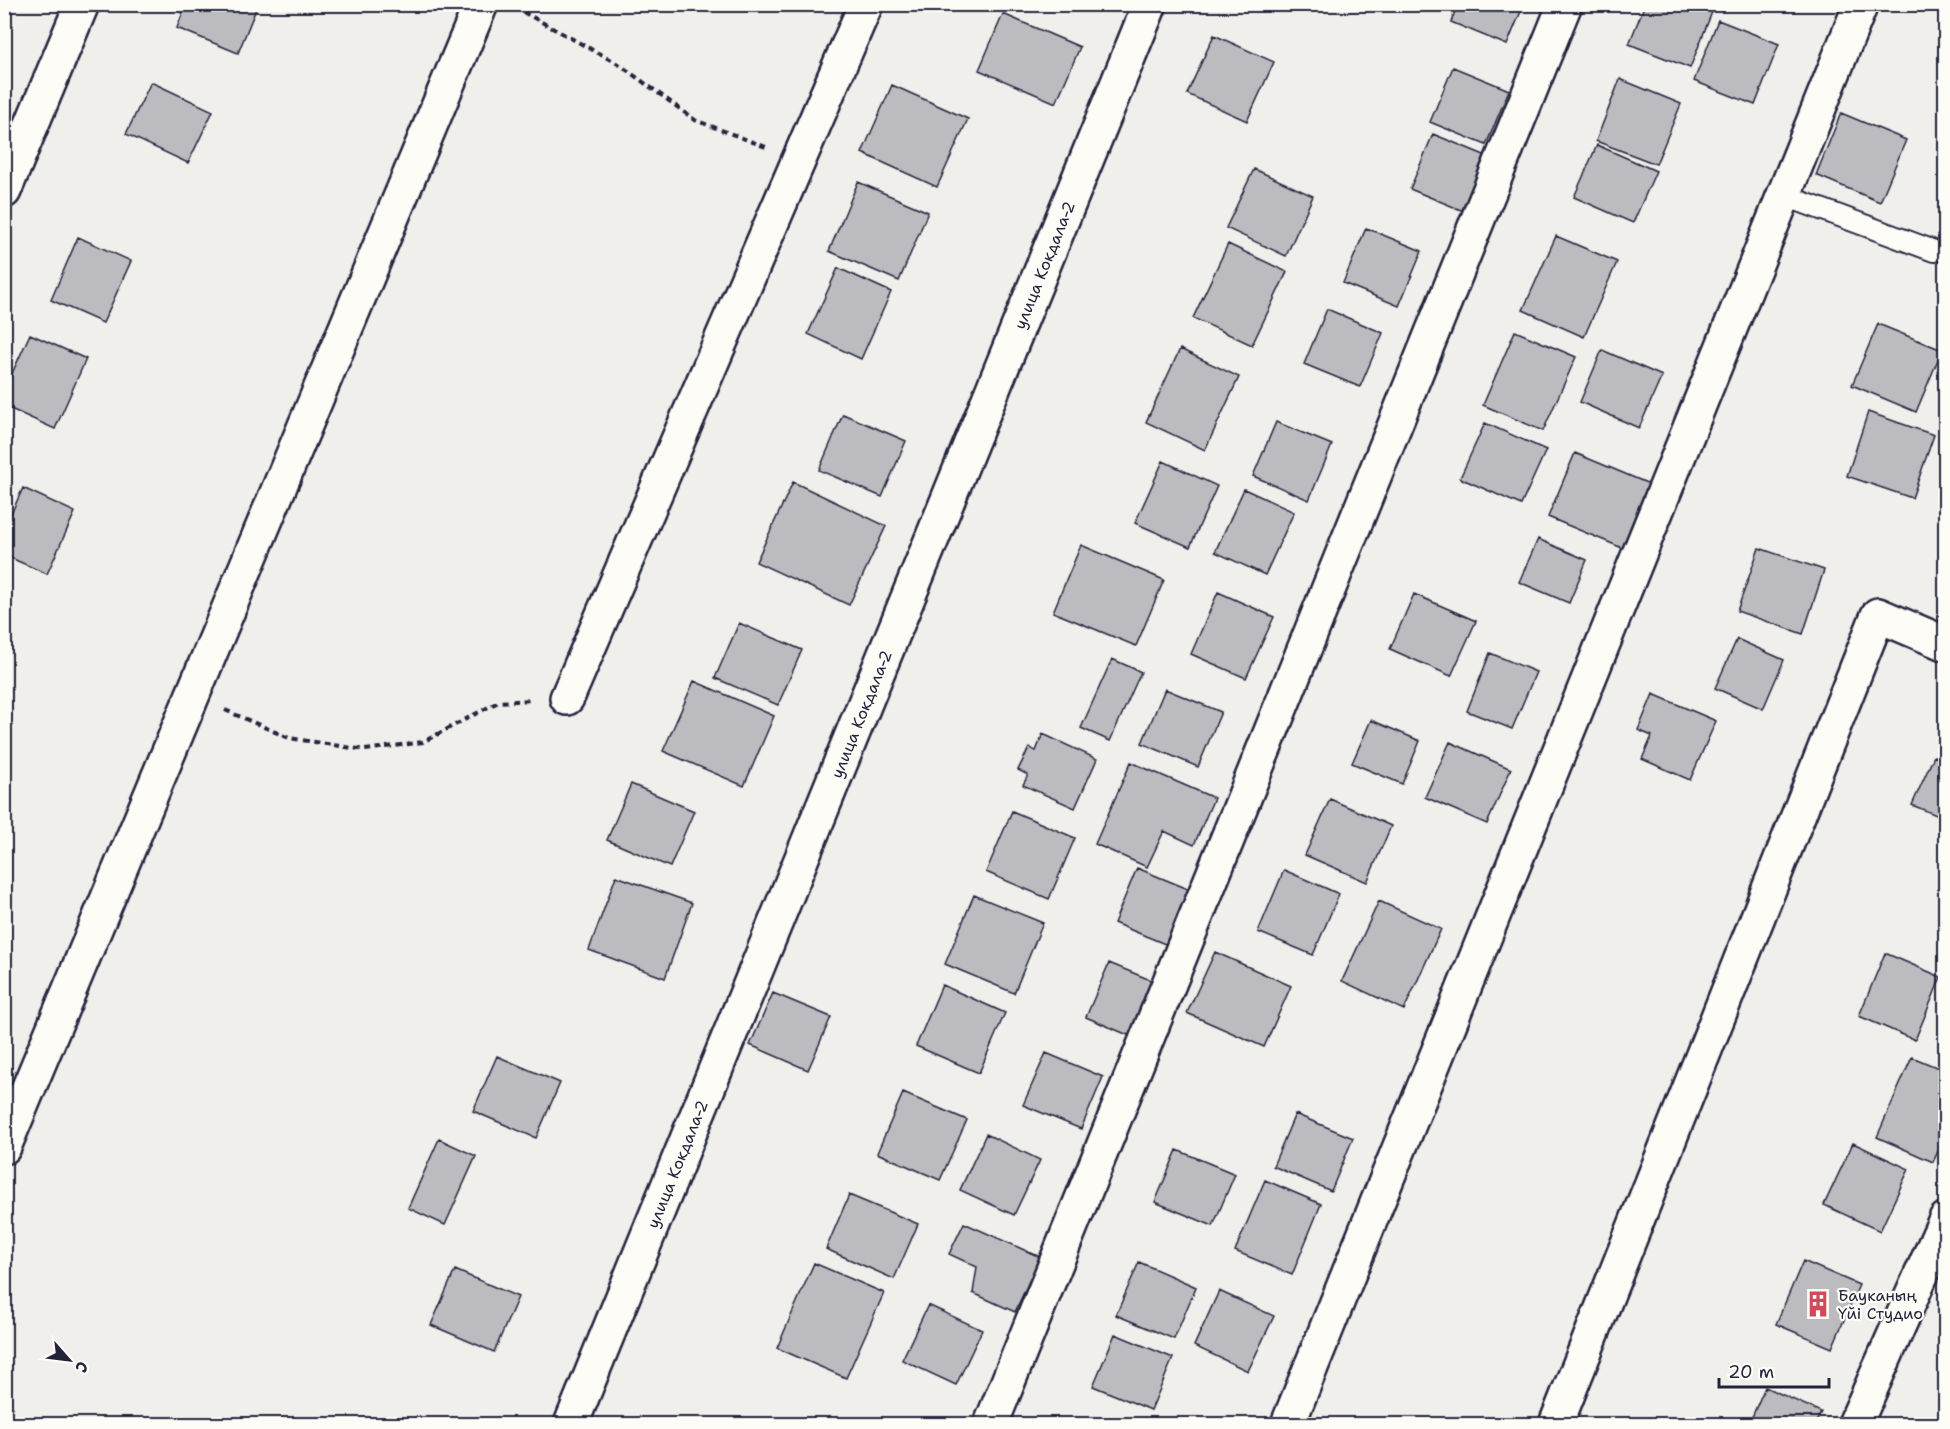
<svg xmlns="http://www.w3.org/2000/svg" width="1950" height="1429" viewBox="0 0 1950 1429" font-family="'Shantell Sans',sans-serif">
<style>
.building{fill:#bcbcc0;stroke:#22223b;stroke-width:1.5}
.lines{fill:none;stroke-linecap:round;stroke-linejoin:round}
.service-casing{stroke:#22223b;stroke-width:24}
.minor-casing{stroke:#22223b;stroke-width:38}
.path{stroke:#22223b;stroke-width:4;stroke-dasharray:6 4.5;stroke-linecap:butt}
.service{stroke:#fdfcf7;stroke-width:20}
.minor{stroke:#fdfcf7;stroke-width:33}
.labels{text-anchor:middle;stroke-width:4.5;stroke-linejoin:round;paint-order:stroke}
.street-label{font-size:16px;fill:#22223b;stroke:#fdfcf7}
.poi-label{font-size:16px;fill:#22223b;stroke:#fdfcf7;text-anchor:start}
</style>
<rect width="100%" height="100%" fill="#f0efec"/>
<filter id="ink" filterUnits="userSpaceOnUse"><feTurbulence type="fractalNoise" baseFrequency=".0167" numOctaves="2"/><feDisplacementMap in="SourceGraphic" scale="12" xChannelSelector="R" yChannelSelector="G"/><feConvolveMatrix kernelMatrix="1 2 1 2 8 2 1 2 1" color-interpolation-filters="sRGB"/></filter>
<g filter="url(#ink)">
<!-- building -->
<path class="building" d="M186 4H258L238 53 177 28Z
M1458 4H1524L1507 45 1451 22Z
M1645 4H1707L1714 7 1690 68 1629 44Z
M1003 14 1080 47 1056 103 979 70Z
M1718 20 1779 44 1755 105 1694 81Z
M1214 35 1274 62 1247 121 1187 94Z
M1453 67 1509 90 1486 145 1430 122Z
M1620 79 1681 104 1656 164 1596 141Z
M151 82 213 111 188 163 126 134Z
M892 85 968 119 937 187 862 153Z
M1841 113 1906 140 1880 202 1816 175Z
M1433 134 1489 157 1466 212 1410 189Z
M1597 145 1656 171 1633 223 1574 197Z
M1254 169 1313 196 1286 256 1226 228Z
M858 182 928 212 899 281 829 251Z
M1366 228 1422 251 1399 306 1343 283Z
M1556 236 1617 262 1584 337 1523 310Z
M78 237 131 261 103 323 51 300Z
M1228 244 1287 272 1252 345 1193 318Z
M838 268 891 292 861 359 808 334Z
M1327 309 1383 333 1360 387 1304 364Z
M1878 324 1942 350 1916 412 1852 385Z
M1515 331 1576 357 1543 431 1483 405Z
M30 334 86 359 55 429 4 406V391Z
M1180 349 1239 377 1205 450 1146 422Z
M1602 350 1662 376 1639 428 1580 402Z
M1868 412 1934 435 1912 498 1847 476Z
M843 414 906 441 882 497 819 470Z
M1276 422 1332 445 1309 500 1253 476Z
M1485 423 1546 450 1521 505 1460 478Z
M1575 453 1654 486 1627 550 1548 517Z
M1163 461 1217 486 1190 547 1135 523Z
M793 482 886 526 849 605 756 562Z
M23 488 75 512 47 574 4 555V529Z
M1244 489 1294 512 1265 575 1215 552Z
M1538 539 1587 560 1569 603 1519 582Z
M1081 545 1164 580 1136 646 1053 612Z
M1759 548 1824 570 1803 634 1737 611Z
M1218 592 1274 617 1246 678 1191 654Z
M1414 594 1476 621 1451 676 1390 649Z
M739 623 802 650 778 705 715 678Z
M1737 639 1784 660 1763 709 1715 688Z
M1490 653 1536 672 1512 729 1467 711Z
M1112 659 1141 672 1110 741 1081 728Z
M694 681 774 716 744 786 663 751Z
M1165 689 1221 712 1198 767 1142 743Z
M1653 694 1716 721 1690 780 1642 759 1652 736 1638 730Z
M1371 720 1420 741 1402 784 1352 763Z
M1043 734 1097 759 1075 808 1023 785 1028 775 1018 770 1029 748 1036 751Z
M1450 742 1511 769 1487 824 1425 797Z
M1934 756 1946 761V819L1912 805Z
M1131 762 1214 798 1194 845 1164 831 1147 867 1095 844Z
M631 784 694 811 670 867 607 840Z
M1330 799 1391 826 1367 882 1305 855Z
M1012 811 1075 838 1049 899 986 872Z
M1137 868 1193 891 1170 946 1114 923Z
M1284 870 1339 894 1313 955 1258 932Z
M616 876 692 903 665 978 589 950Z
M974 895 1043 923 1014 993 945 964Z
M1379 901 1441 929 1404 1010 1342 981Z
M1215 952 1291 986 1264 1047 1187 1013Z
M1885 953 1941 977 1915 1040 1859 1016Z
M1109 963 1165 986 1142 1041 1086 1017Z
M942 985 1005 1013 979 1073 916 1046Z
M773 993 831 1017 808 1070 750 1045Z
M1046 1053 1103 1077 1081 1129 1023 1105Z
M497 1056 560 1083 536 1138 473 1111Z
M1912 1057 1946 1071V1134L1933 1162 1877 1137Z
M903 1093 967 1120 940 1180 877 1153Z
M1295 1114 1353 1138 1331 1191 1273 1166Z
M986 1134 1040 1160 1014 1215 960 1190Z
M439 1139 476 1156 445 1225 408 1208Z
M1853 1143 1909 1169 1880 1231 1824 1205Z
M1177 1150 1235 1174 1213 1226 1155 1202Z
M1265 1180 1321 1204 1292 1275 1235 1251Z
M849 1195 918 1224 894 1279 826 1249Z
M964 1223 1040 1257 1015 1312 973 1293 977 1267 949 1254Z
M1803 1261 1859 1285 1832 1348 1776 1324Z
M1139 1262 1196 1287 1174 1339 1116 1315Z
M814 1263 884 1293 846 1378 777 1348Z
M455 1270 518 1297 494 1352 431 1325Z
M1219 1291 1274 1316 1248 1371 1194 1346Z
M928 1305 982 1330 956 1385 902 1360Z
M1115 1334 1173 1358 1151 1410 1093 1386Z
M1765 1387 1821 1412 1815 1424H1749Z"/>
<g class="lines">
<!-- service casing -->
<g class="service-casing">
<path id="service" d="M1783 195 1934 251"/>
</g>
<!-- minor casing -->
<g class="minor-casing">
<path id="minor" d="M4 191 82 4
M567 698 866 4
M4 1147 481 4
M571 1424 1150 4
M991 1424 1565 4
M1288 1424 1861 4
M1556 1424 1878 615 1946 644
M1855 1424 1946 1219"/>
</g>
<!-- path -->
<path class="path" d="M514 7 620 65 695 120 766 147
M225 710 289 738 365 750 423 742 498 702 533 700"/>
<!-- service -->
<use href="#service" class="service"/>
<!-- minor -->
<use href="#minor" class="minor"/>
</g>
</g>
<!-- icons -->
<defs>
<g id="building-bare" transform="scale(2.07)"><path d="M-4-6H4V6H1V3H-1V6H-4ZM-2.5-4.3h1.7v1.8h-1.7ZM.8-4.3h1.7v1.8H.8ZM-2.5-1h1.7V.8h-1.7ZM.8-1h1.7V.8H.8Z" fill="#d1495b" stroke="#fdfcf7" stroke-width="2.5" paint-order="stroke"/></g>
</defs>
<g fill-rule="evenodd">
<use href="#building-bare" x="1818" y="1304"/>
</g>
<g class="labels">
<!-- street labels -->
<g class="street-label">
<text transform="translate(1044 265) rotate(-68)" y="6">улица Кокдала-2</text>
<text transform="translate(861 714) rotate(-68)" y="6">улица Кокдала-2</text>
<text transform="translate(677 1164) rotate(-68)" y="6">улица Кокдала-2</text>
</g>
<!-- poi labels -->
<g class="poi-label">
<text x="1838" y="1301">Бауканың<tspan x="1838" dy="18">Үйі Студио</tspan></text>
</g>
</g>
<!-- margin -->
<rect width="1950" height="1429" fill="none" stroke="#fdfcf7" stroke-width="24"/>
<rect x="12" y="12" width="1926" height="1405" fill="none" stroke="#22223b" stroke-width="2" filter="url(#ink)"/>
<!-- north arrow -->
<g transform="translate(69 1360) rotate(118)" stroke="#fdfcf7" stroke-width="4.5" paint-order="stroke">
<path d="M0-4.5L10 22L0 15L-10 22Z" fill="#22223b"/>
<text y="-9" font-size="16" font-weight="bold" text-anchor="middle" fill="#22223b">С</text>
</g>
<!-- scale -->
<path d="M1719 1378v9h110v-9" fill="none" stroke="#22223b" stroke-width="3"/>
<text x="1728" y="1378" font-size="18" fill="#22223b" stroke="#fdfcf7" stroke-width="4.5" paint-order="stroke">20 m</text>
</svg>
